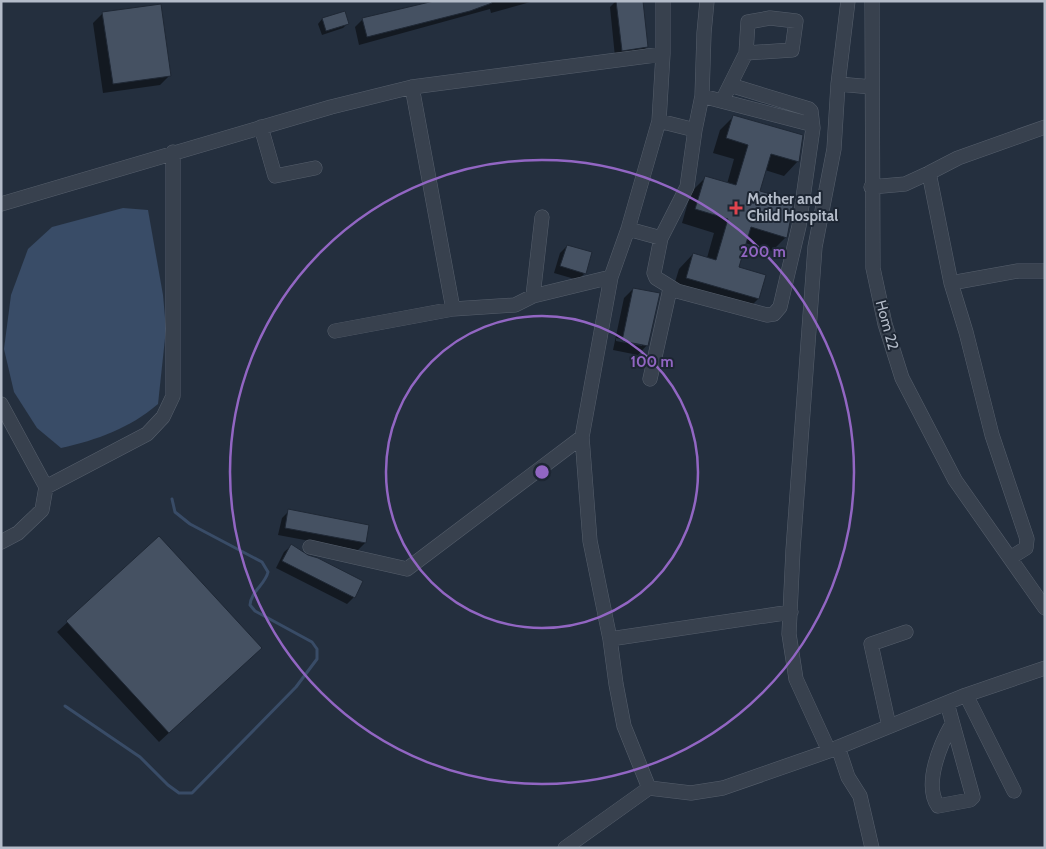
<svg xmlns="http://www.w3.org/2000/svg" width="1046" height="849" viewBox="0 0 1046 849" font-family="Cabin,sans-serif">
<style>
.water{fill:#394c67}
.shadow{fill:#0007;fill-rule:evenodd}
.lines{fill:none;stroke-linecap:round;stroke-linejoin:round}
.stream{stroke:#394c67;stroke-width:3}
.building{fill:#455162;stroke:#1f2835}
.minor-casing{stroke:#565f6c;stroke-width:15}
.minor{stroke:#38414e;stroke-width:14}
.ring{fill:none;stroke:#9266c3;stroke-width:2.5}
.health-dot{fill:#e0444e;stroke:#1d2633;stroke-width:2}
.labels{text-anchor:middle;stroke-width:4;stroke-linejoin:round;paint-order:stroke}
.poi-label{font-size:15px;font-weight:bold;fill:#b4bcc9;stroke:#1d2633;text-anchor:start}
.street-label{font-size:15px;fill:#b4bcc9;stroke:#1d2633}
.centre{fill:#9266c3;stroke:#1d2633;stroke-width:2.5}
.ring-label{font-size:15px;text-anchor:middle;font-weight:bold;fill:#9266c3;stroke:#1d2633;stroke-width:4;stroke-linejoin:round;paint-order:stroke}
</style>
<rect width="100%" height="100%" fill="#242f3e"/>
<!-- water -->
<path class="water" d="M123 208 148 210 163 295 166 329 158 404C130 428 97 440 61 448L37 428 14 392 4 349 11 295 28 249 52 227Z"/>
<!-- shadow -->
<path class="shadow" d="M442 1H534L491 13 490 9 359 45 355 27 363 19Z
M616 1 647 47 640 54 615 57 610 7Z
M344 12 348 23 343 28 322 35 318 24 322 19Z
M103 13 170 75 160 85 103 93 93 23Z
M734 116 798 161 784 176 765 170 759 192 786 237 772 251 745 243 738 268 758 299 744 313 672 292 679 269 693 254 707 258 714 233 682 223 691 192 706 177 727 184 734 159 713 153 720 130Z
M567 246 585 273 578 280 554 273 560 253Z
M633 289 647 345 638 355 613 350 624 298ZM616 338 642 343V346L616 341Z
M289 511 368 526 365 543 358 550 278 535 282 518Z
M159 538 251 657 159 742 57 632Z
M291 546 354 597 347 604 276 568 284 552Z"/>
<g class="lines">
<!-- stream -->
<path class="stream" d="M65 706 140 757 168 785 179 793H192L296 687 317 659V649L312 642 255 611 250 605C251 591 265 585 268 572L262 562 190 524 175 512 172 499"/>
</g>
<!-- building -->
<path class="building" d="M434 1H491L492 3 470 11 367 37 362 18Z
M616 1H643L648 47 622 51Z
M161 4 171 76 113 84 102 12Z
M345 11 349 24 326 31 322 18Z
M733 115 803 135 799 162 771 154 760 191 794 201 787 238 751 227 739 267 766 275 759 299 686 278 693 253 716 260 728 219 695 209 705 176 736 185 748 145 726 138Z
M567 245 592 252 586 274 560 266Z
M633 288 660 293 648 346 622 341Z
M288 509 369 525 366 543 285 528Z
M159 536 262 648 169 733 66 621Z
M291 544 308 555 318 558 363 581 355 598 282 561Z"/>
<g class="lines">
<!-- minor casing -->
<g class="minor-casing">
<path id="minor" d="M872 1 873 268 885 324 902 378 955 480 1045 608
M838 84 872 87
M730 85 809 109 811 111 813 128
M412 87 453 309
M702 96 704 33 707 1
M722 101 746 53 792 50 796 21 770 18 748 22 746 53
M261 127 275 176 315 168
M929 173 958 158 1045 127
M871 187 905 184 929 173 951 283 966 332 992 435 1027 539 1026 548 1010 558
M1 204 331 107 412 87 663 54
M628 229 661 238 687 187 695 130 659 121
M661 238 654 273 656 278 677 291 767 315 774 314 780 307 799 226 813 128 810 124 702 96 695 130
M951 283 1018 271H1045
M533 296 542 217
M335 331 453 309 515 305 533 296 611 277
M650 379 670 289
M1 404 46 487 42 510 18 533 1 542
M46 487 147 434 163 417 173 396V152
M310 547 407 569 582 437
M610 639 791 612
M966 695 1014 791
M947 703 973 797 970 800 938 806C923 784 941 743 952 724
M889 726 871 644 906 632
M838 747 848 777 860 796 872 848
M829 751 796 679 789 634 793 550 815 247 834 149 838 84 848 1
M649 788 624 726 616 684 610 639 590 541 582 437 611 277 628 229 659 121 663 54V1
M565 848 649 788 691 793 723 788 829 751 966 695 1045 668"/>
</g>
<!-- minor -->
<use href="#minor" class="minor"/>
</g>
<!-- distance rings -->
<g class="ring">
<circle cx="542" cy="472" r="156"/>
<circle cx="542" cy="472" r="312"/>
</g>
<!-- markers -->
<path class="health-dot" d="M733.5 200.5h5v5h5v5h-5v5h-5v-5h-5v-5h5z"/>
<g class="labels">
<!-- poi labels -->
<g class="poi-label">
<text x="747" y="204">Mother and<tspan x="747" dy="17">Child Hospital</tspan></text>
</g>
<!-- street labels -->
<g class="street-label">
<text transform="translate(887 325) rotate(75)" y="5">Hom 22</text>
</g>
</g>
<circle cx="542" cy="472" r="8" class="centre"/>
<g class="ring-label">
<text x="763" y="257">200 m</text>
<text x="652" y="367">100 m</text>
</g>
<!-- border -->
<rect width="1046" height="849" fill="none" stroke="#b4bcc9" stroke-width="5"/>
</svg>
